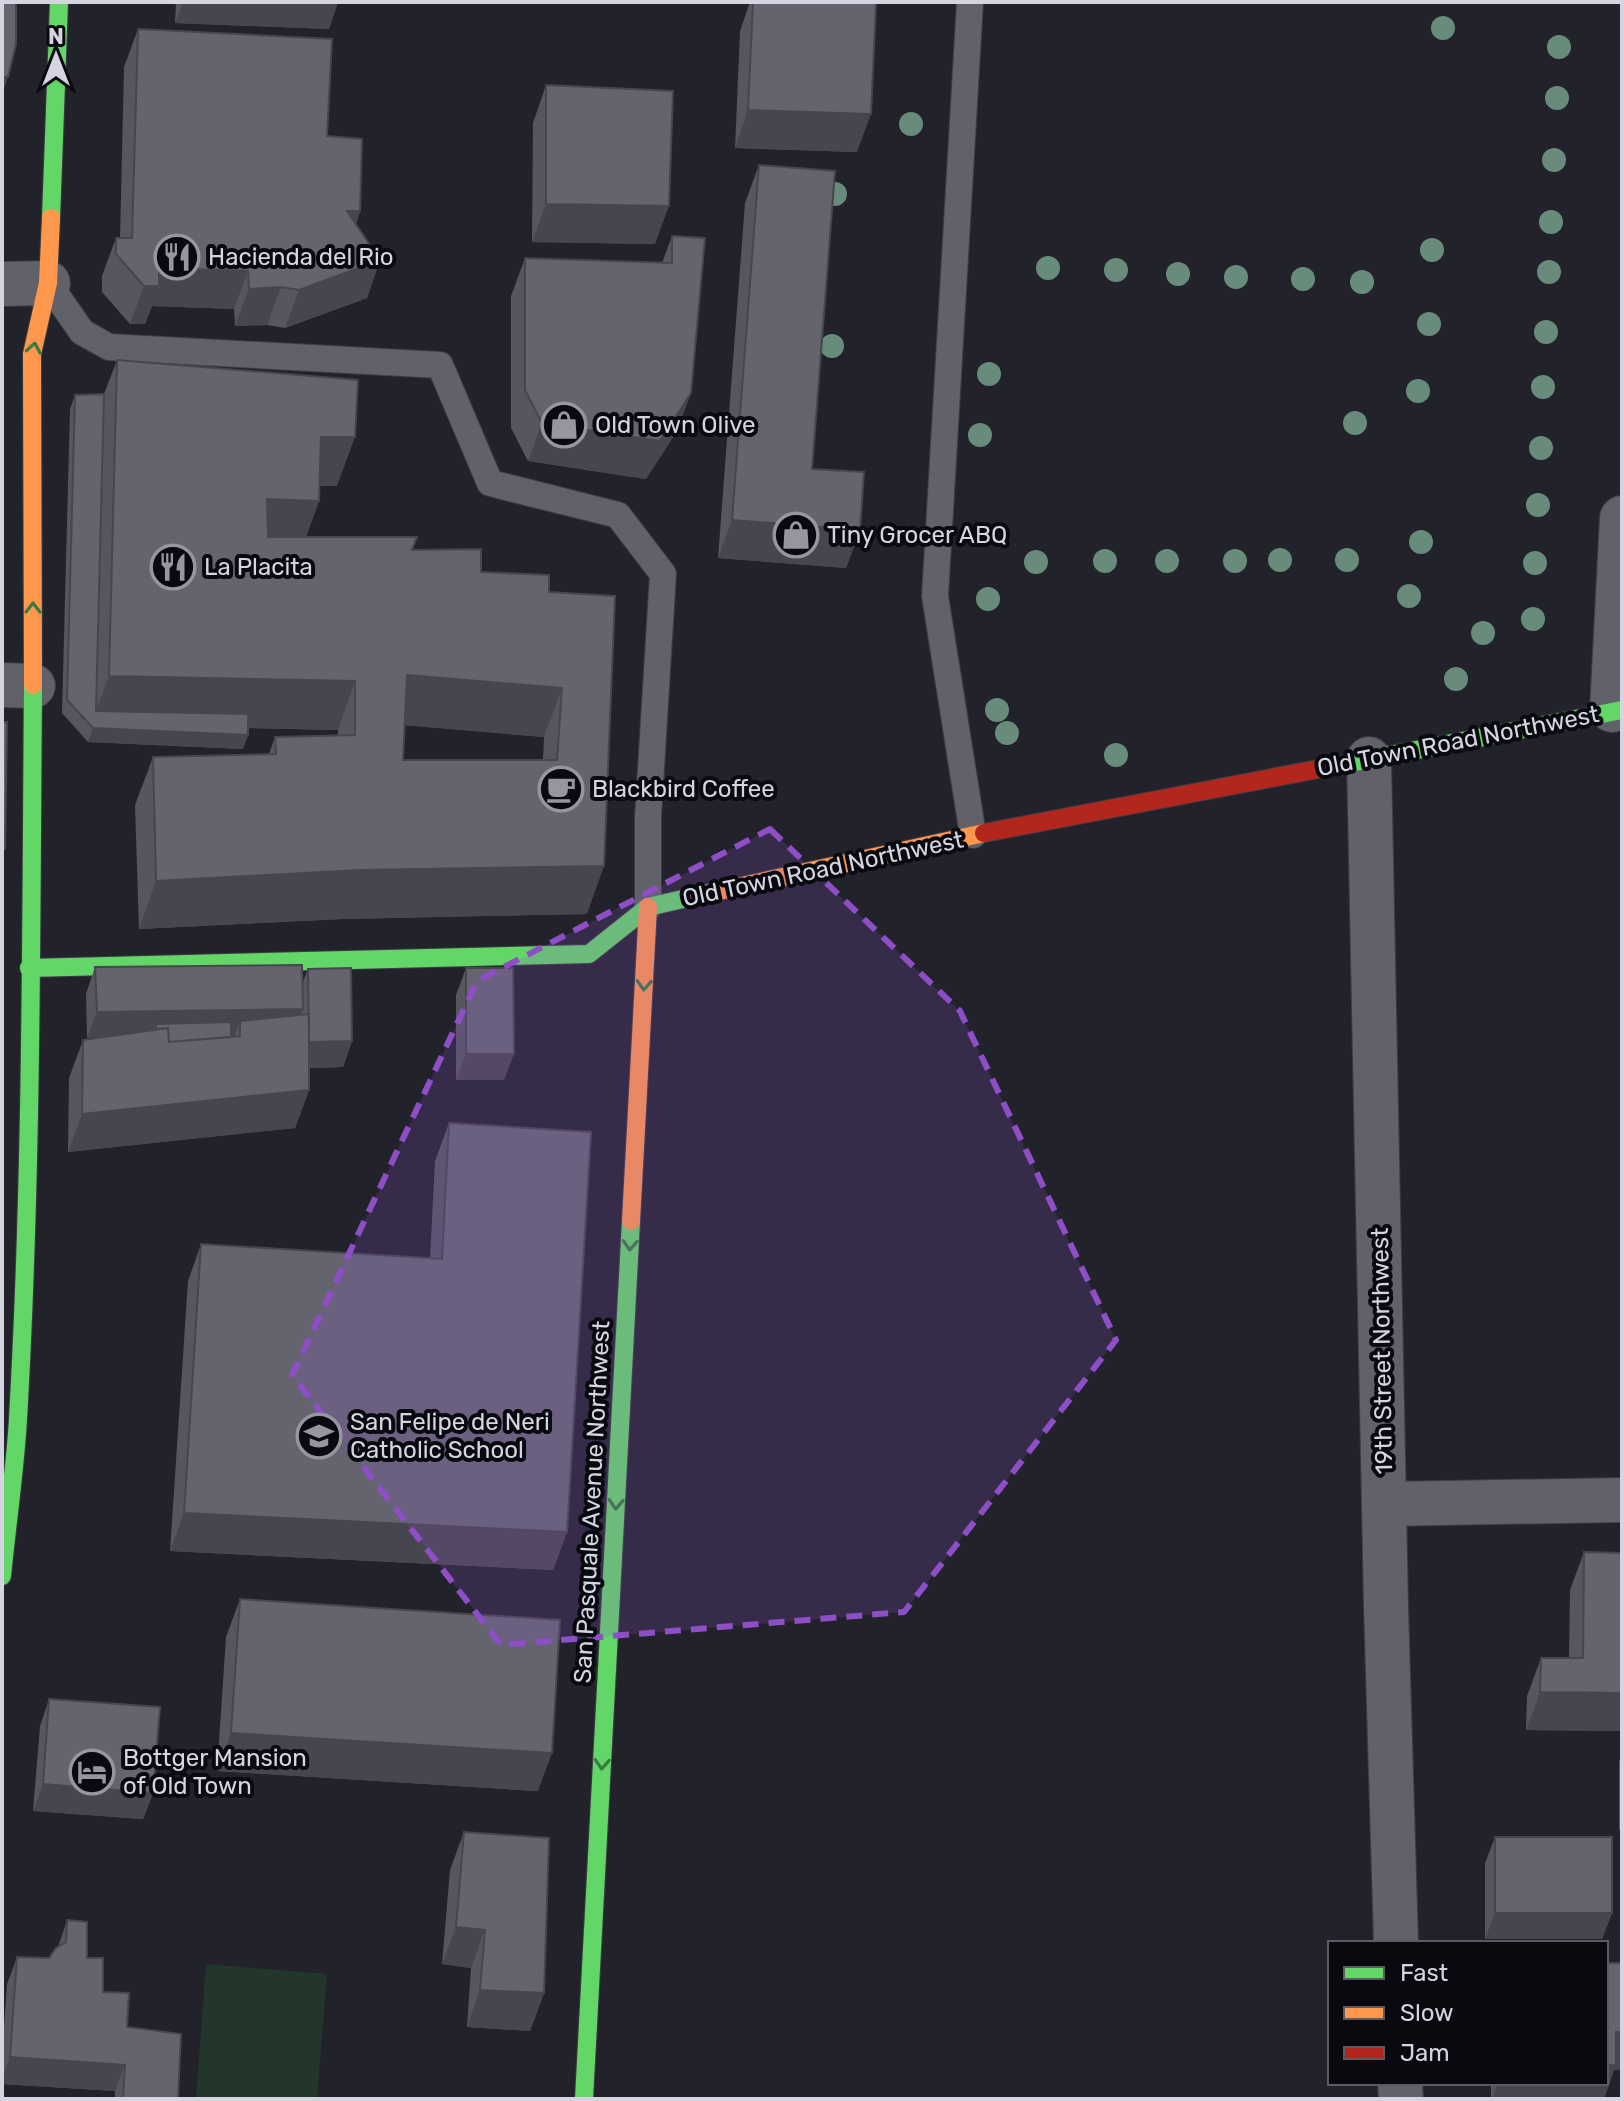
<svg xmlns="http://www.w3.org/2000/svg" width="1624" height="2101" viewBox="0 0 1624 2101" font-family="Rubik,sans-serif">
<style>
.pitch{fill:#22362c}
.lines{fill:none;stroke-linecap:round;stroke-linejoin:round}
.lane-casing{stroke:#3c3c44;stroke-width:28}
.street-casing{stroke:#3c3c44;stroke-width:46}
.fast-casing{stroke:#3c3c44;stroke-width:20}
.slow-casing{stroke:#3c3c44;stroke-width:20}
.jam-casing{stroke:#3c3c44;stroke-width:20}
.lane{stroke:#616169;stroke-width:26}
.street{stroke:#616169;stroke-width:44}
.fast{stroke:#63d668;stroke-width:18}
.slow{stroke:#ff974d;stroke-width:18}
.jam{stroke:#b3261e;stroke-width:18}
.tree{fill:#698b7b}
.wall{fill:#56565f;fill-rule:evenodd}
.shaded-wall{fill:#46464e}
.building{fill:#64646f;stroke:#46464e;stroke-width:2;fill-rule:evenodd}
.oneway{stroke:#3a7a40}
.marked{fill:#8d4ec6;fill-opacity:0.2;stroke:#8d4ec6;stroke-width:6;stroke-dasharray:16 10;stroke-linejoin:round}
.labels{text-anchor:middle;stroke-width:8;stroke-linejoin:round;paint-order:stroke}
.poi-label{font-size:24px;fill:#d5d5e1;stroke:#090910;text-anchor:start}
.street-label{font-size:24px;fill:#d5d5e1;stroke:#090910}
</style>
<rect width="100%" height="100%" fill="#22222b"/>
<!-- pitch -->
<path class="pitch" d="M206 1964 327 1974 317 2099H196Z"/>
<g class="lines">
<!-- lane casing -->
<g class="lane-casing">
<path id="lane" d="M970 2 935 596 973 835
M48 283 82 332 109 347 440 365 490 483 618 515 663 574 648 817V907"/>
</g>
<!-- street casing -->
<g class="street-casing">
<path id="street" d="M2 284 48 283
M2 685 33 686
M1612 710 1622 518
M1369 759 1386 1606 1396 1943
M1384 1504 1622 1500
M1400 2083 1401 2099"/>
</g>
<!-- fast casing -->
<g class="fast-casing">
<path id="fast" d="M51 218 59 2
M1334 766 1622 710
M29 968 589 954 648 907 696 896
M2 1576C7 1524 15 1471 18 1419 32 1174 31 929 33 685
M584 2099 631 1221"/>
</g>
<!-- slow casing -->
<g class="slow-casing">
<path id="slow" d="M33 685 32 354 48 283 51 218
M696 896 984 833
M631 1221 648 907"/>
</g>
<!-- jam casing -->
<g class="jam-casing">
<path id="jam" d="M984 833 1334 766"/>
</g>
<!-- lane -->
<use href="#lane" class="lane"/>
<!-- street -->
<use href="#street" class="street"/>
<!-- fast -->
<use href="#fast" class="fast"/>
<!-- slow -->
<use href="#slow" class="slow"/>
<!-- jam -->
<use href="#jam" class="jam"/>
</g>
<!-- trees -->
<g class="tree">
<circle cx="1443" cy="28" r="12"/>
<circle cx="1559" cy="47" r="12"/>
<circle cx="1557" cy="98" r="12"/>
<circle cx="911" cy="124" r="12"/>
<circle cx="1554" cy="160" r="12"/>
<circle cx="835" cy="194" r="12"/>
<circle cx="1551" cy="222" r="12"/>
<circle cx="1432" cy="250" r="12"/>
<circle cx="1048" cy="268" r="12"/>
<circle cx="1116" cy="270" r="12"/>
<circle cx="1549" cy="272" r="12"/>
<circle cx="1178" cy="274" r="12"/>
<circle cx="1236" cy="277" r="12"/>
<circle cx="1303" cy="279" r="12"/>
<circle cx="1362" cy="282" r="12"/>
<circle cx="1429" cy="324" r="12"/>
<circle cx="1546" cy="332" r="12"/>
<circle cx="832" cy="346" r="12"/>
<circle cx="989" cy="374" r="12"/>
<circle cx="1543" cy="387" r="12"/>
<circle cx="1418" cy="391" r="12"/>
<circle cx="1355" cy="423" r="12"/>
<circle cx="980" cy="435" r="12"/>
<circle cx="1541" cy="448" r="12"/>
<circle cx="1538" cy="505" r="12"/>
<circle cx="1421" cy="542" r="12"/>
<circle cx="1280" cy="560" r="12"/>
<circle cx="1347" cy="560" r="12"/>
<circle cx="1105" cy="561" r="12"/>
<circle cx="1167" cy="561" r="12"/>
<circle cx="1235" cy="561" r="12"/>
<circle cx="1036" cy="562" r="12"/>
<circle cx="1535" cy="563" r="12"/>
<circle cx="1409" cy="596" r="12"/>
<circle cx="988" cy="599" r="12"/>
<circle cx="1533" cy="619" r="12"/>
<circle cx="1483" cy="633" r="12"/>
<circle cx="1456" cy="679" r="12"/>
<circle cx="997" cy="710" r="12"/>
<circle cx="1007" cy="733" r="12"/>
<circle cx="1116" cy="755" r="12"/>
</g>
<!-- wall -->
<path class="wall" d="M176 2H338L329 29 175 23Z
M750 2H876L857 152 735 148 740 31Z
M138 29 327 136 360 211 356 224 380 260 367 298 285 328 267 325 235 326 234 309 152 306 145 324H130L102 292V276L116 238H120L124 67Z
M546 85 655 244 532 242 533 123Z
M759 165 812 469 860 530 846 568 718 558 745 203Z
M672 236 677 431 646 479 528 461 511 428V296L525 258 662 263Z
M117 360 337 486H319V501L306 537 412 550 549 592 615 596 587 914 342 919 139 929 135 805 153 757 269 754 275 737 338 735V730L248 728V735L243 749 88 742 62 713 70 409 75 395 104 394ZM405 725 544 737 543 760H403Z
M95 967 302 984 308 969 352 1041 343 1067 309 1068V1090L295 1128 68 1152 69 1078 83 1040 94 1038H87L86 994Z
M466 968 504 1080H456V995Z
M449 1123 567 1532 553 1570 170 1551 188 1281 201 1244 430 1258 435 1161Z
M1584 1552 1622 1553V1731L1526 1730 1527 1696 1541 1658H1569L1570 1590Z
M240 1599 538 1791 217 1771 226 1637Z
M49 1699 153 1793 143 1819 33 1811 40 1726Z
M1622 1754V1830H1619V1761Z
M464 1832 544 1993 530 2031 467 2027 471 1968 442 1964 450 1870Z
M1495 1837 1612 1913 1602 1939H1485V1863Z
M67 1920 103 1992 127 2027 178 2099H115V2091L2 2084V2057L7 1984 17 1957 49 1958 58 1947Z
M1606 1963 1622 2070H1614L1604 2099H1491V2083H1606Z"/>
<!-- shaded-wall -->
<path class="shaded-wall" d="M183 2H338L329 29 175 23Z
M2 77H8L2 94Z
M748 110 871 114 857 152 735 148Z
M546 204 669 206 655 244 532 242Z
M347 211H360L347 249Z
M380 260 367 298 285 328 299 290Z
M159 268 248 271 234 309 152 306 145 324H130L144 286Z
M281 287 267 325 235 326 249 289Z
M691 393 677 431 646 479 528 461 542 423Z
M321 437H355L337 486H303Z
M267 499 319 501 301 549 249 547Z
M732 520 860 530 846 568 718 558Z
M407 675 562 688 544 737 390 724Z
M109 676 355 681 338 730 91 724Z
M93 728 248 735 243 749 88 742Z
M604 866 587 914 342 919 139 929 156 881 359 870Z
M303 1009 293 1035 240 1021 234 1036 157 1037 156 1024 151 1037 87 1038 97 1012Z
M352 1041 343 1067 299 1068 309 1042Z
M466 1054H514L504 1080H456Z
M309 1090 295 1128 68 1152 82 1114Z
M184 1513 567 1532 553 1570 170 1551Z
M1540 1692 1622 1693V1731L1526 1730Z
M231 1733 552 1753 538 1791 217 1771Z
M43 1784 153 1793 143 1819 33 1811Z
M1495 1913H1612L1602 1939H1485Z
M456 1927 485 1930 471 1968 442 1964Z
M480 1990 544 1993 530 2031 467 2027Z
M1616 2032H1622V2070H1614L1604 2099H1492L1498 2083H1606V2060Z
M10 2057 125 2065 115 2091 2 2084V2078Z"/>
<!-- building -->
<path class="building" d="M2 2H16V44L8 77H2Z
M753 2H876L871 114 748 110Z
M138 29 332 39 327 136 362 139 360 211H347L380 260 299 290 281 287 249 289 248 271 159 268V286H144L116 254V238H132Z
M546 85 673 91 669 206 546 204Z
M759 165 835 171 812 469 864 472 860 530 732 520Z
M672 236 705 238 691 393 660 441 542 423 525 390V258L672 263Z
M117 360 358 380 355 437H321L319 501 267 499 268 537H417L412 550 481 549V572L549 575V592L615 596 604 866 359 870 156 881 153 757 276 754 275 737 355 735V681L109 676ZM407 675 562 688 557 760H403Z
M104 394 96 711 248 714V735L93 728 67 700 75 395Z
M2 722H7L5 849H2Z
M302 965 303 1009 97 1012 95 967Z
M351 968 352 1041 309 1042 308 969Z
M466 968H513L514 1054H466Z
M309 1014V1090L82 1114 83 1040 168 1028 169 1042 240 1036V1021Z
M231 1022V1037L169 1042 168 1028 156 1029V1024Z
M449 1123 591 1132 567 1532 184 1513 201 1244 442 1259Z
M1584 1552 1622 1553V1693L1540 1692 1541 1658H1583Z
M240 1599 560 1620 552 1753 231 1733Z
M49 1699 160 1707 153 1793 43 1784Z
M464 1832 549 1838 544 1993 480 1990 485 1930 456 1927Z
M1495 1837H1612V1913H1495Z
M67 1920 87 1922V1958H103V1992L129 1993 127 2027 181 2034 178 2099H123L125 2065 10 2057 17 1957 49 1958 56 1948 66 1942Z
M1606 1963H1622V2032H1616V2065H1606Z"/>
<!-- one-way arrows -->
<defs><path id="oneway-chevron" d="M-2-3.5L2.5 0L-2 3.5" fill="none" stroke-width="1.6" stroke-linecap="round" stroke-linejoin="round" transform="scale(2)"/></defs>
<g class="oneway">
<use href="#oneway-chevron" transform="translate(34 348) rotate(-80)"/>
<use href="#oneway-chevron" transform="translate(33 608) rotate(-90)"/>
<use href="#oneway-chevron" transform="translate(644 985) rotate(93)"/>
<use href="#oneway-chevron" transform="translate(630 1245) rotate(93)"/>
<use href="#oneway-chevron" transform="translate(616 1504) rotate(93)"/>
<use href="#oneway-chevron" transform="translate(602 1764) rotate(93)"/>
</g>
<!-- marked area -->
<path class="marked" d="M770 829 960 1011 1116 1340 904 1612 501 1645 292 1375 477 981Z"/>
<!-- icons -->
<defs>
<g id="restaurant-ring" transform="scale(2.3)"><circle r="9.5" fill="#090910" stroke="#9696a1" stroke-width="1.5"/><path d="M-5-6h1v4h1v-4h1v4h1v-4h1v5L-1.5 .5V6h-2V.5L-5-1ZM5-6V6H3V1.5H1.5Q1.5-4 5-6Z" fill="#9696a1"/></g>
<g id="shop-ring" transform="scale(2.3)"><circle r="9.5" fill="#090910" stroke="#9696a1" stroke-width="1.5"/><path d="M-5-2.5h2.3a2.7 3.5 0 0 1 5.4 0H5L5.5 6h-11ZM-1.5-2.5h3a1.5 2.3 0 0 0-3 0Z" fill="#9696a1"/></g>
<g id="cafe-ring" transform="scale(2.3)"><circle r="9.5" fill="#090910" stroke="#9696a1" stroke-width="1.5"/><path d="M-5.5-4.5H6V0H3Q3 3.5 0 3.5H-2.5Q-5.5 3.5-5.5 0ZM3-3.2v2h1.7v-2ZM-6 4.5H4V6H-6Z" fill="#9696a1"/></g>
<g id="school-ring" transform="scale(2.3)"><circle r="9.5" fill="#090910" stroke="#9696a1" stroke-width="1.5"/><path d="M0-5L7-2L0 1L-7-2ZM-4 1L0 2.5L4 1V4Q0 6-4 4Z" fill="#9696a1"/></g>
<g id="hotel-ring" transform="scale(2.3)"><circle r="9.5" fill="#090910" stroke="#9696a1" stroke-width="1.5"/><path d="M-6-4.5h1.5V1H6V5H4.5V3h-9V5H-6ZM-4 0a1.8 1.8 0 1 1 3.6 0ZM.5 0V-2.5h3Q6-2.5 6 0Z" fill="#9696a1"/></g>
</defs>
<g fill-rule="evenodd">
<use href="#restaurant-ring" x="177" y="257"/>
<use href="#shop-ring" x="564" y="425"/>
<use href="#shop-ring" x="796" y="535"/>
<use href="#restaurant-ring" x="173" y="567"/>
<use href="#cafe-ring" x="561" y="789"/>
<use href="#school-ring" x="319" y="1436"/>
<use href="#hotel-ring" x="92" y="1772"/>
</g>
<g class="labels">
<!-- poi labels -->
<g class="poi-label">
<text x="208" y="265">Hacienda del Rio</text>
<text x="595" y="433">Old Town Olive</text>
<text x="827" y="543">Tiny Grocer ABQ</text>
<text x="204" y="575">La Placita</text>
<text x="592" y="797">Blackbird Coffee</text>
<text x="350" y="1430">San Felipe de Neri<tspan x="350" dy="28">Catholic School</tspan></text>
<text x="123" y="1766">Bottger Mansion<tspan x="123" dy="28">of Old Town</tspan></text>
</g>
<!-- street labels -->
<g class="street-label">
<text transform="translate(1458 741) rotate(-11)" y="8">Old Town Road Northwest</text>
<text transform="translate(823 869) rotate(-12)" y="8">Old Town Road Northwest</text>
<text transform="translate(1382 1351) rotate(-91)" y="8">19th Street Northwest</text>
<text transform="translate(592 1502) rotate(-87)" y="8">San Pasquale Avenue Northwest</text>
</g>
</g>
<!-- border -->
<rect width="1624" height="2101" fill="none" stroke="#d5d5e1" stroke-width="8"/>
<!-- legend -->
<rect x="1328" y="1941" width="280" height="144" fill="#090910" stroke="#5b5b64" stroke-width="2"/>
<rect x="1344" y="1967" width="40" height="12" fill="#63d668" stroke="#5b5b64" stroke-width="2"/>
<text x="1400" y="1981" font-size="24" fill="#d5d5e1">Fast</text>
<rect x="1344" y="2007" width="40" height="12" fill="#ff974d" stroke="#5b5b64" stroke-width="2"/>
<text x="1400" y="2021" font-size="24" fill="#d5d5e1">Slow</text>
<rect x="1344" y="2047" width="40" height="12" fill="#b3261e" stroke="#5b5b64" stroke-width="2"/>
<text x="1400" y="2061" font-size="24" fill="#d5d5e1">Jam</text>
<!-- north arrow -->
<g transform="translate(56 56)" stroke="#090910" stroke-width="6" paint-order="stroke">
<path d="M0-6L14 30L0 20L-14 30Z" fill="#d5d5e1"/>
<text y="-12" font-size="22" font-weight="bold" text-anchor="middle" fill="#d5d5e1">N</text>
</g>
</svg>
